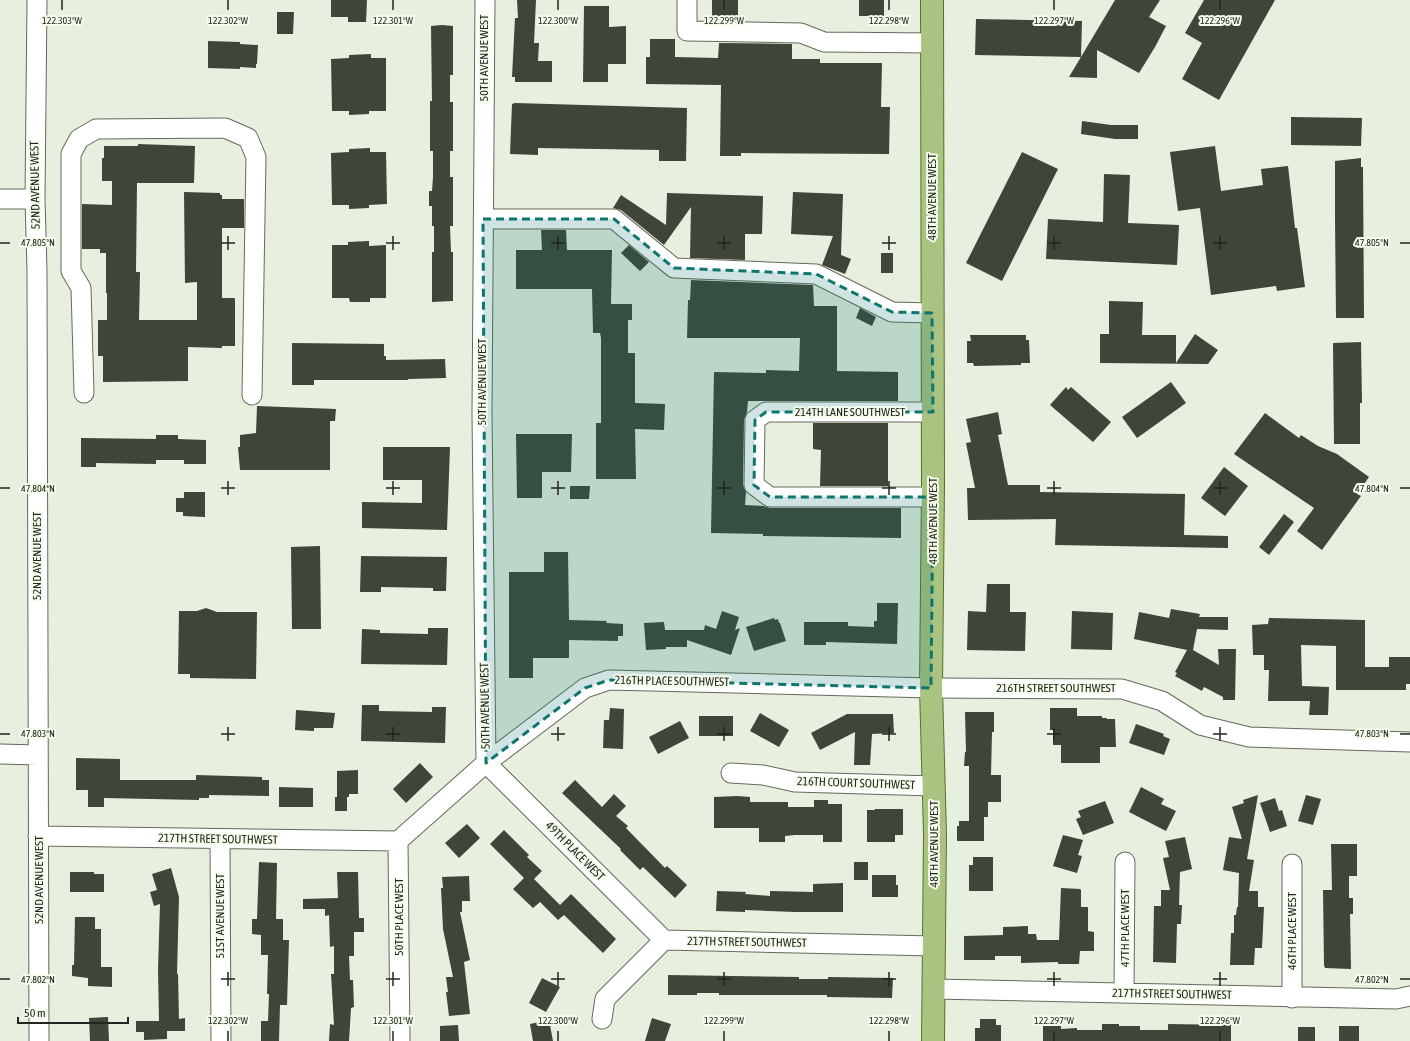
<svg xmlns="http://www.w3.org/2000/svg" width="1410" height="1041" viewBox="0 0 1410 1041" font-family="'Asap Condensed',sans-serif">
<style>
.building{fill:#3f4538}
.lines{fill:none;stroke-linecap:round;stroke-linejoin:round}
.minor-casing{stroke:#636a5b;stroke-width:21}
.major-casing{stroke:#577228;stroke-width:24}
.minor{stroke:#fff;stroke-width:19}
.major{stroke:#abc380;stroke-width:22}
.marked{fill:#0f766e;fill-opacity:0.2;stroke:#0f766e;stroke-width:3;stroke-dasharray:8 5;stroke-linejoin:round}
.ticks{fill:none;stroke:#232620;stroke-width:1.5}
.labels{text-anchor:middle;stroke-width:4;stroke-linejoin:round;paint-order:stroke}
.street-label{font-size:12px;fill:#232620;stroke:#f4fdeb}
.ticks-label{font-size:10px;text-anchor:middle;fill:#232620;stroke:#f4fdeb;stroke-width:4;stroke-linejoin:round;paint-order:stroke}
</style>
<rect width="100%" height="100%" fill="#e7efde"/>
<!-- building -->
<path class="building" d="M331 0H367L366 22H348V17H331Z
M517 0H536L534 43H539L538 61H552V82H515V77H512L515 18H518Z
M712 0H738V21L712 20Z
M859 0H884V16H859Z
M1115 0H1160L1149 17 1166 26 1155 47 1139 73 1097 50V78L1069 77Z
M1204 0H1275L1219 100 1182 79 1202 43 1185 33Z
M584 6H609V27L626 26V64H608V82H583Z
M277 12H294L293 34H277Z
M976 19 1082 21 1081 57 975 55Z
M442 25 453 26V75H450V102H453V151H450V177H453V226H450L451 252H453V301L432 302V252H434V226H432V206H429V191H432L433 177V151H430V101H432L431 26Z
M650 39H675V57L718 58 719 43 792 44V59H820V63H882L881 107H890L889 154 741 153V156H720L721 85 646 84V57H650Z
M208 41 240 42V44L258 45 257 64H256V68L240 67V69L208 68Z
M371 54V58H386V111H369V114L349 115V111H332L331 59 349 58V55Z
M515 103 687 108 686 161H659V150L538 148V155L510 154 512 104Z
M1291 117 1362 118 1361 146 1291 145Z
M1082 121 1111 125H1138V139H1115L1081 134Z
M138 144 195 146 194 183H137L136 272H140L139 320H197V282L185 283 184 192 220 193V195H222V199H244V228H222V298H234L235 299V346H222V348L188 347V381L103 382V356H98V320H107V293H106V253H100V249H82V204L112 205V181H102V158H104V146H138Z
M1215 146 1221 191 1263 185 1261 169 1288 166 1295 228H1297L1305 287 1277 291 1276 286 1211 295 1200 208 1178 211 1170 152Z
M370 148V152H386L387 204 369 205V208L349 209V205H332L331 153 349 152V149Z
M1022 152 1058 169 1002 281 966 263Z
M1361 158V167H1363L1364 318H1336L1335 218V161Z
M1104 174 1130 175 1128 223 1179 225 1177 265 1046 259 1048 219 1103 222Z
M793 192 843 194 841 255 851 259 845 274 822 265 833 236 791 234Z
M667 193 763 196 762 234H745V260L690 258 691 207 664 245 621 210 613 208 621 195 666 225Z
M541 230H566L567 250H612L611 304H632V320H628V353H635V403L665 404 664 430 635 429 636 479H596V423H601V338L600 333H593L592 289H516V250H542Z
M369 241V246L386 245V298H370V302H350L349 298H332V245H348V242Z
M629 245 649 262 640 271 621 253Z
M881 253H893V273H881Z
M691 280 813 285 814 306H837V371L898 372V401H748L747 412 744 420 743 485 746 492 745 505 763 506 770 508H901V538L763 536V534L711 533 714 372 766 373V370L799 371 800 338H687L688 300H690Z
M1109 301 1143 302 1142 335H1176V363L1195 334 1218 350 1208 364 1100 363V334H1109Z
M860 308 876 317 872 326 856 318Z
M970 335H1026V340H1029L1030 363H1021V365L974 366 973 363H967V341H971Z
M1361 342 1362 403H1360V444H1334L1333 343Z
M292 343 384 344V356H386V360L445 359 446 378 408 379V380H314V385H292Z
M1171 382 1186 403 1137 438 1122 417Z
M1066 387 1068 390 1071 387 1111 422 1093 442 1050 405Z
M257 406 336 409 335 421H330V470H240L238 447H240V435L256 433Z
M998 412 1002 434 998 435 1008 485H1040V492L1185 494 1184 535 1228 536V548L1055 545 1056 519 968 520 967 488H975L966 443 971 442 966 419Z
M1265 413 1299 438 1301 435 1318 446 1337 454 1369 477 1357 494 1361 496 1322 550 1297 531 1314 508 1234 454Z
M813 423H888V486H820L821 450 813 449Z
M516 434H572L571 472H542V498H517Z
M156 435H178V439L206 440V464H184V460H156V464L96 463V467H81V438L156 439Z
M383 447H450L447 530 362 528V502L422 503V480H383Z
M1224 467 1248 486 1225 516 1201 498Z
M570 486H590L589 499H570Z
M184 492H205V517L183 516V512H176V498H184Z
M1284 514 1294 522 1269 555 1259 547Z
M320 546 321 629H292L291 547Z
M544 552H568L569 620 607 621 606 623 623 624V636H618V641L569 640V658H533V678H509V572H544Z
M361 556 447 557 446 591H433V588L381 587V592H360Z
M987 584H1010V612H1026L1025 651 967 650 968 611 986 612Z
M877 603H898L897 644 826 642V645H804V622H848V626L874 627V621H877Z
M206 608 217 612H257L256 679 190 678V674H178L179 611H197Z
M1171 609 1200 614 1199 617H1228V630L1197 629 1193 650 1219 665 1218 649H1236L1235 700H1223V697L1204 687 1202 691 1175 676 1177 673 1175 672 1187 650 1134 639 1139 612 1169 618Z
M722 611 739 617 735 630 740 628 731 655 687 640V647H666V649L646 650 644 623 664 622 665 630H704L705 625 716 629Z
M1072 611 1113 613 1112 650 1071 649Z
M774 618 775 620 778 619 779 623H780L786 641 754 651 746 627Z
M1269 618 1365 620V667H1389V657H1410V684H1406V690H1336V646L1301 645 1302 686 1329 687 1328 715H1309L1310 701H1268L1269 670H1264V655H1253L1252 625 1268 624Z
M428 628H448L447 665 361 664 362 629 380 630V633L428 634Z
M362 705H379V711L432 712V707H446L445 743 361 741Z
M610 708 624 709 623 749 603 748 604 720H609Z
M1050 708H1077V716H1102V718H1107V719H1115L1116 747H1100V763H1061V745H1053V730H1050Z
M296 710 335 713 333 728H314V731L295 730Z
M965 712H994V732H992L991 775H1001V802H988V817H984V841H957V826H959V821H969V766H964L965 752H966Z
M760 713 789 730 779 747 750 731Z
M847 714H893L894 733 872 734 870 765H854L855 732 820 750 811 733Z
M699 716H733V736H699Z
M680 721 689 738 658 754 649 737Z
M1136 724 1164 734 1163 736 1170 739 1164 755 1129 743Z
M76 758 120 759V780H196V775L262 777V780H269V796L209 795V798H199V800L104 798V807H88V790H76Z
M420 763 433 777 406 803 393 789Z
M358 770V794H349V797H347V811H335V797H337V771Z
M575 780 602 807 614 794 626 806 616 816 628 826 626 828 665 868 667 866 687 885 675 898 643 867 640 870 620 850 621 849 562 793Z
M279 787 313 788V807H279Z
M1141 787 1164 799 1161 804 1176 811 1166 831 1129 812Z
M1258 795 1247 859 1254 860 1249 891H1258V907H1264L1262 948H1255L1254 965H1230L1231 933H1234V915H1236L1237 907H1238L1239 873 1223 870 1229 837 1242 839 1232 807 1244 803 1243 800Z
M1306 795 1321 799 1313 825 1298 821Z
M737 796 750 797V802H788V807H814V800H828V804H842V842H823V835H795L785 836V842H759V828H714V797Z
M1275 798 1279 811 1282 810 1287 826 1270 832 1260 803Z
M1105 801 1114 823 1083 835 1076 819 1081 817 1078 811Z
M875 809H903V835H895V842H867V810H875Z
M467 824 480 838 459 858 445 843Z
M504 830 529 855 527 857 542 871 534 879 560 905 571 894 616 939 603 953 564 915 558 920 540 902 533 908 513 889 524 878 490 844Z
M1063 835 1083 840 1078 855 1082 856 1077 873 1053 866Z
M1185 837 1192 869 1180 872 1179 905H1182L1181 924H1177L1176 963 1153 962 1154 906H1161V890H1170L1163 858 1169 857 1165 841Z
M1331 844H1357V876H1349V898H1353V914H1350L1351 969 1325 968 1324 965 1323 890H1332Z
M973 857H993V891H969V865H973Z
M259 862 277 863 276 919H283V940H289L287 1005H280L279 1041H261V1021H268L269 994H267L268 955H261V935L252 934V919H257Z
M854 862H868V880H854Z
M171 868 179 897 177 974H178L179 1019 185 1018V1031H167V1039L144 1040V1032H136V1021H159L158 969 160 904 154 906 150 892 157 890 152 874Z
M70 872H94V874H104V892H70Z
M337 872H358L359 918H364V932H354V956H349L350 980H353L354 1007 351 1008 349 1041H329L330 1024 334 1025 331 974H334V946L330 947 329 915 325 916V909H303V899L338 898Z
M872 875H896V885H898V897H872Z
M469 876 470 901H462V912H460L470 960 464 962 470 1014 449 1016 446 992H448L446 977H453L443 929 441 888H443L442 877Z
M843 883V912H795L745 910V912L716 911 717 891 746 892 745 894 770 896V891H771L813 892V884Z
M1061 888 1080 889 1081 890V907H1088V931L1094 932V951H1080L1079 964H1058V962L1021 963V956H995V960H964V936L1003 935V927L1028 926V934H1036L1037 940H1059Z
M75 917H95V929H101V967H112V987L88 986V978L72 976V965H74Z
M668 975 799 977V979H828V977L893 978 892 998 827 997V995H719V993H697V995H668Z
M542 978 560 987 546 1012 529 1003Z
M108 1017 109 1041H90L89 1018Z
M652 1018 671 1024 665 1041H645Z
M980 1019H996V1025H1001V1041H975V1028H980Z
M549 1020 553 1041H533L530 1024Z
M1102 1024H1119V1026H1140V1030H1168V1024L1231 1025V1041H1043V1026H1061V1029L1077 1028V1030H1102Z
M458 1025 459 1041H440V1026Z
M1339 1026H1359V1041H1339Z
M1298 1027H1315V1041H1298Z"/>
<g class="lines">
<!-- minor casing -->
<g class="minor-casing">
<path id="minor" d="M37 0 35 199 37 271 39 1041
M485 0 482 414 486 763 664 940
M687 0V31L801 33 824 42 932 43
M0 199H35
M483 219H614L674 268 816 274 892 312 932 313
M84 393 81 288 71 271V154L79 139 96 129 225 128 248 138 256 157 252 395
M933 412H766L755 420 754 485 770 497H933
M0 754 38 755
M731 773 763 775 795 782 934 786
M38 836 398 841
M220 839 221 1041
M398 841 486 763 585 688 609 680 931 688 1122 689 1162 701 1200 725 1249 737 1410 742
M398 841 400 1041
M933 989 1396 999 1410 996
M1124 993 1125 862
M1292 998V864
M602 1019 605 999 664 940 934 946"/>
</g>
<!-- major casing -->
<g class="major-casing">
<path id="major" d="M932 0 933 485 931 688 935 834 933 1041"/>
</g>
<!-- minor -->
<use href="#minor" class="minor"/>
<!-- major -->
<use href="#major" class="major"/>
</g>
<!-- marked area -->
<path class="marked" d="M483 219H614L674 268 816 274 892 312 932 313 933 412H766L755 420 754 485 770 497H933L931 688 609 680 585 688 486 763Z"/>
<!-- ticks -->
<path class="ticks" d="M62 0V10M228 0V10M393 0V10M558 0V10M724 0V10M889 0V10M1054 0V10M1220 0V10M228 236V250M393 236V250M558 236V250M724 236V250M889 236V250M1054 236V250M1220 236V250M0 243H10M221 243H235M386 243H400M551 243H565M717 243H731M882 243H896M1047 243H1061M1213 243H1227M1400 243H1410M228 481V495M393 481V495M558 481V495M724 481V495M889 481V495M1054 481V495M1220 481V495M0 488H10M221 488H235M386 488H400M551 488H565M717 488H731M882 488H896M1047 488H1061M1213 488H1227M1400 488H1410M228 727V741M393 727V741M558 727V741M724 727V741M889 727V741M1054 727V741M1220 727V741M0 734H10M221 734H235M386 734H400M551 734H565M717 734H731M882 734H896M1047 734H1061M1213 734H1227M1400 734H1410M228 972V986M393 972V986M558 972V986M724 972V986M889 972V986M1054 972V986M1220 972V986M0 979H10M221 979H235M386 979H400M551 979H565M717 979H731M882 979H896M1047 979H1061M1213 979H1227M1400 979H1410M228 1031V1041M393 1031V1041M558 1031V1041M724 1031V1041M889 1031V1041M1054 1031V1041M1220 1031V1041"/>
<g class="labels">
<!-- street labels -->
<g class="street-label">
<text transform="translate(484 58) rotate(-90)" y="4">50TH AVENUE WEST</text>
<text transform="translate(35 185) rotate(-91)" y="4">52ND AVENUE WEST</text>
<text transform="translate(932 197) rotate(-90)" y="4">48TH AVENUE WEST</text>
<text transform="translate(482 382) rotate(-90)" y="4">50TH AVENUE WEST</text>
<text x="850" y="416">214TH LANE SOUTHWEST</text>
<text transform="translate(933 521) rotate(-90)" y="4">48TH AVENUE WEST</text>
<text transform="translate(37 556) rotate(-90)" y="4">52ND AVENUE WEST</text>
<text transform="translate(672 681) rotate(1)" y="4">216TH PLACE SOUTHWEST</text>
<text x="1056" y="692">216TH STREET SOUTHWEST</text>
<text transform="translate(485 706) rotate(-91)" y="4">50TH AVENUE WEST</text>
<text transform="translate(856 783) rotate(2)" y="4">216TH COURT SOUTHWEST</text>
<text transform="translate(218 839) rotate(1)" y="4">217TH STREET SOUTHWEST</text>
<text transform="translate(934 844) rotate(-90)" y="4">48TH AVENUE WEST</text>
<text transform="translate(575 851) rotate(45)" y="4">49TH PLACE WEST</text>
<text transform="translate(39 880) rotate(-90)" y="4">52ND AVENUE WEST</text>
<text transform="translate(220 916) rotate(-90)" y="4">51ST AVENUE WEST</text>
<text transform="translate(399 917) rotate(-90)" y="4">50TH PLACE WEST</text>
<text transform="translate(1125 928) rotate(-90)" y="4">47TH PLACE WEST</text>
<text transform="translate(1292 931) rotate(-90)" y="4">46TH PLACE WEST</text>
<text transform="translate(747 942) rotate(1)" y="4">217TH STREET SOUTHWEST</text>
<text transform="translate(1172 994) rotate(1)" y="4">217TH STREET SOUTHWEST</text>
</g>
</g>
<g class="ticks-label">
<text x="62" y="24">122.303°W</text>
<text x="228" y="24">122.302°W</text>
<text x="393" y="24">122.301°W</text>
<text x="558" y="24">122.300°W</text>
<text x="724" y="24">122.299°W</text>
<text x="889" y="24">122.298°W</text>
<text x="1054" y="24">122.297°W</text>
<text x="1220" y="24">122.296°W</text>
<text x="38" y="246">47.805°N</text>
<text x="1372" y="246">47.805°N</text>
<text x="38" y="492">47.804°N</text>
<text x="1372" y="492">47.804°N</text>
<text x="38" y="737">47.803°N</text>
<text x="1372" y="737">47.803°N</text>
<text x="38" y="983">47.802°N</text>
<text x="1372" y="983">47.802°N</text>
<text x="228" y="1024">122.302°W</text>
<text x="393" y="1024">122.301°W</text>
<text x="558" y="1024">122.300°W</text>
<text x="724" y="1024">122.299°W</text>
<text x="889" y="1024">122.298°W</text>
<text x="1054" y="1024">122.297°W</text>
<text x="1220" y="1024">122.296°W</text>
</g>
<!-- scale -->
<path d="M18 1017v6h110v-6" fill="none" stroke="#232620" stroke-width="2"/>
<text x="24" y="1017" font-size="12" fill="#232620" stroke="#f4fdeb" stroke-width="3" paint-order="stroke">50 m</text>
</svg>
